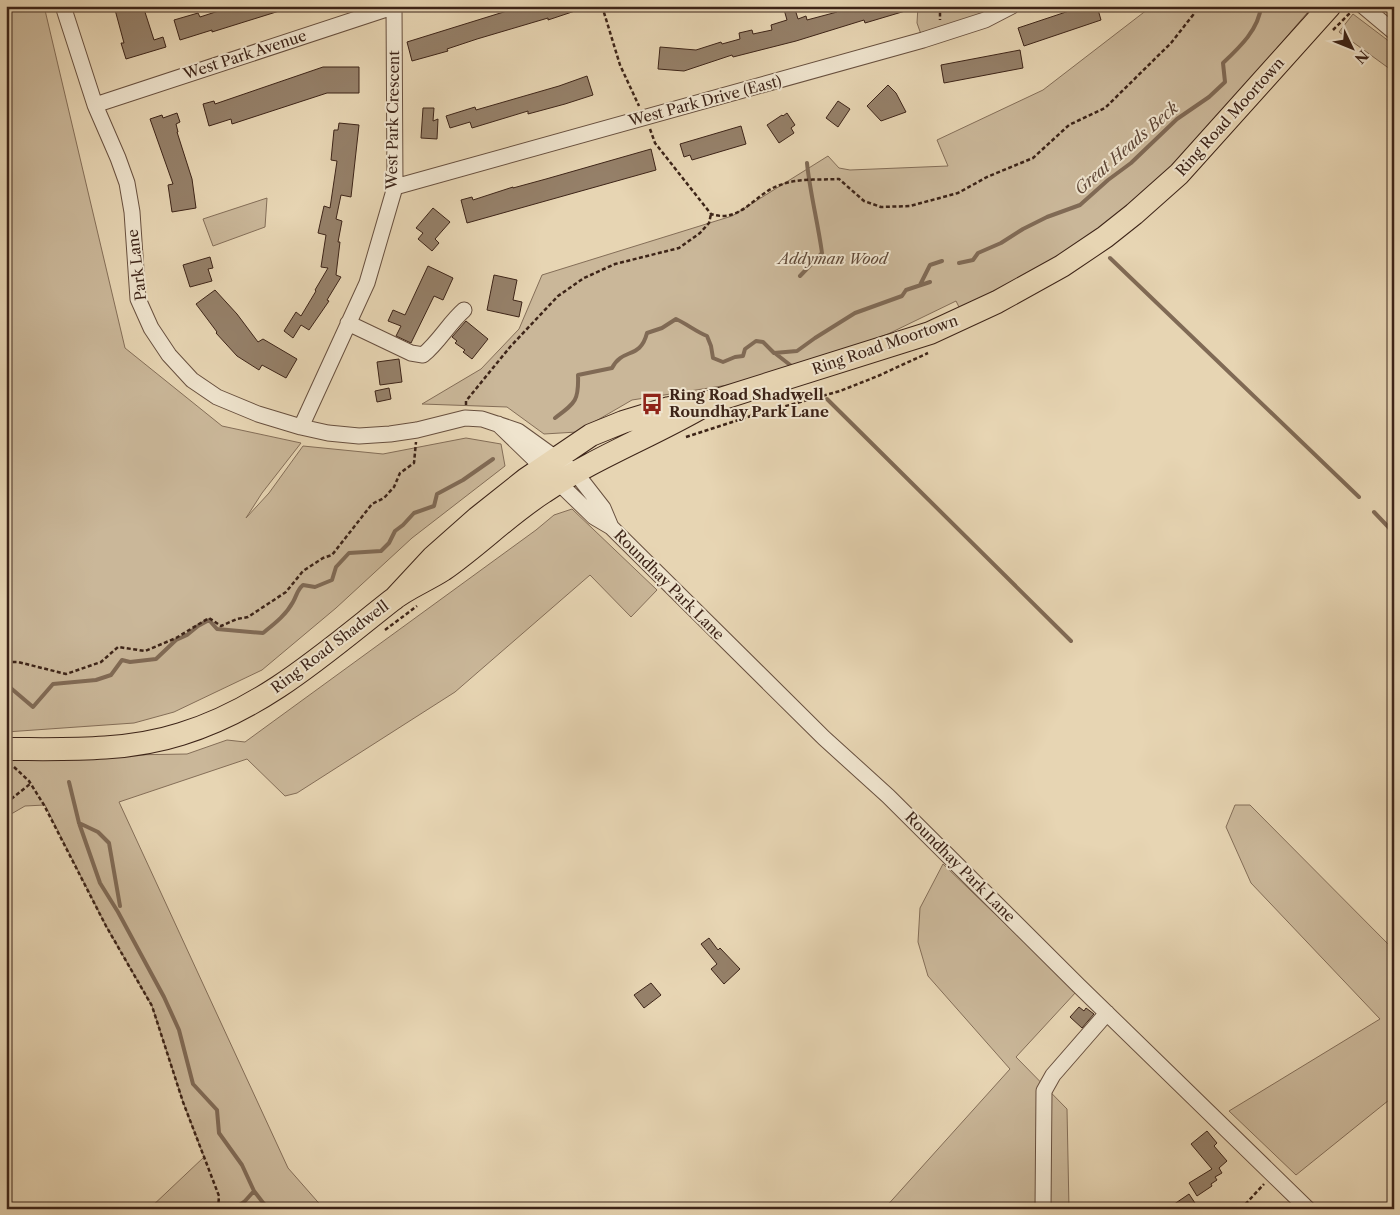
<svg xmlns="http://www.w3.org/2000/svg" width="1400" height="1215" viewBox="0 0 1400 1215" font-family="'Libre Caslon Text',serif">
<style>
.green{fill:#cab799;stroke:#846e58}
.lines{fill:none;stroke-linecap:round;stroke-linejoin:round}
.stream{stroke:#806a55;stroke-width:4}
.building{fill:#958069;stroke:#3d2418}
.minor-casing{stroke:#68503f;stroke-width:17}
.highway-casing{stroke:#3d2418;stroke-width:24}
.path{stroke:#3d2418;stroke-width:2.5;stroke-dasharray:4 2.5;stroke-linecap:butt}
.minor{stroke:#efe4ce;stroke-width:15}
.highway{stroke:#e7d5b3;stroke-width:22}
.labels{text-anchor:middle;stroke-width:4;stroke-linejoin:round;paint-order:stroke}
.street-label{font-size:15px;fill:#3d2418;stroke:#efe4ce}
.park-label{font-size:15px;font-style:italic;fill:#604938;stroke:#efe4ce}
.poi-label{font-size:15px;font-weight:bold;fill:#3d2418;stroke:#efe4ce;text-anchor:start}
.water-label{font-size:16px;font-style:italic;fill:#5f4737;stroke:#efe4ce}
</style>
<rect width="100%" height="100%" fill="#e7d5b3"/>
<filter id="stains"><feTurbulence type="fractalNoise" baseFrequency=".004" numOctaves="4"/><feColorMatrix values="0 0 0 0 .2 0 0 0 0 .09 0 0 0 0 .02 0 0 0 .5 -.17"/></filter>
<radialGradient id="worn" r=".72"><stop offset=".6" stop-color="#630" stop-opacity="0"/><stop offset="1" stop-color="#630" stop-opacity=".3"/></radialGradient>
<!-- green -->
<path class="green" d="M6 6H44L125 348 222 426 301 443 262 493 246 518 269 493 303 446 383 454 466 438 501 444 505 466 412 538 336 608 262 670 174 712 134 723 6 732Z
M918 6H978L985 20 923 40 917 23Z
M1152 6H1313L1192 147 1168 172 1102 226 1047 263 961 311 956 301 888 334 760 380 632 400 577 432 544 434 507 407 422 404 481 369 519 329 542 275 732 216 828 156 839 168 850 170 948 166 937 140 1043 90Z
M1353 14 1394 45V72L1339 32Z
M267 198 265 227 213 246 203 219Z
M572 509 657 590 631 617 590 575 455 692 297 793 285 796 247 759 119 802 288 1168 324 1209H149L204 1157 183 1102 152 1006 106 926 45 805 25 806 6 817V757L187 754 227 740 245 742 536 530 554 515Z
M1235 805H1250L1394 950V1096L1296 1175 1229 1111 1380 1019 1251 883 1226 827Z
M943 864 1076 992 1016 1057 1067 1109 1069 1209H884L1010 1069 928 976 918 942 920 908Z"/>
<g class="lines">
<!-- stream -->
<path class="stream" d="M1110 258 1359 497
M959 263 973 260 978 253 1001 243 1023 229 1047 217 1080 205 1108 180 1131 163 1177 119 1209 97 1225 82 1223 63C1240 47 1259 29 1261 6
M800 276 822 253C818 223 810 193 807 163
M920 285 930 265 942 261
M776 354 794 368
M827 399 1071 641
M555 418C575 403 579 401 578 375L612 368C623 347 640 360 647 333L662 328 676 319C687 324 695 331 707 336L711 346 713 358 723 362 735 357 743 356 745 349 756 341 763 342 774 353 797 351 815 338 855 313 902 296 906 290 930 282
M1374 512 1394 533
M6 684 33 707 53 684 96 680 111 675 122 660 130 662 156 659 176 640 187 635 198 626 209 620 217 629 263 633C274 624 286 615 293 602 297 595 297 590 303 585L315 587 332 580 336 567 349 553 381 551 389 543 395 531 403 525 414 513 434 506 437 494 463 480 493 459
M69 782 79 823 100 883 118 912 164 997 179 1030 193 1084 217 1110 219 1133 242 1165 254 1191 264 1204 271 1209
M79 823 98 832 109 843 120 906
M234 1209 245 1201 254 1191"/>
</g>
<!-- building -->
<path class="building" d="M114 6H143L154 40 163 37 166 47 126 59 121 43H124Z
M234 6H288L289 8 212 32V30L180 40 174 20 198 13 200 17Z
M523 6H583L584 8 548 20V18L477 39 447 49 448 51 412 61 407 42Z
M783 6H794L798 19 806 16 807 20 837 12 835 6H912V9L865 23 864 20 796 41 733 57 732 55 684 71 658 69 660 47 696 50 721 42 722 44 740 39 739 33 752 30 753 34 772 30 771 25 787 20Z
M1084 6H1097L1101 20 1024 46 1018 28Z
M1020 50 1023 68 944 83 941 65Z
M323 67H359V93H327L232 124 231 119 209 126 203 104 214 101 215 104Z
M587 76 593 95 565 104 528 114V111L472 128 470 122 450 128 446 116 475 107 476 110 559 86Z
M888 85 896 93 906 112 881 121 867 106Z
M838 101 850 109 838 127 826 118Z
M423 108H434L433 121 438 119 437 139 421 138Z
M177 113 180 122 176 124 178 132H177L192 179 196 208 172 212 168 185 173 184 150 119 162 115 163 118Z
M787 113 795 125 791 128 794 133 779 143 767 125 782 115 783 116Z
M339 123 359 125 351 197 341 195 336 219 342 221 338 242H340L336 275 341 277 327 300 329 301 309 330 301 325 293 338 284 331 296 312 301 316 316 291 315 290 328 268 321 267 326 235 318 233 324 206 330 208 337 161 331 160 334 130H338Z
M741 126 746 144 692 160 690 155 684 157 680 144Z
M651 149 656 170 467 223 461 200 472 197 473 200 513 187V188L546 179Z
M433 208 450 222 435 239 439 243 432 251 418 239 423 233 416 228Z
M210 257 213 268 208 269 212 281 190 287 183 265Z
M428 266 453 278 443 300 434 296 411 343 396 336 401 326 388 321 393 310 405 315Z
M494 275 517 280 513 300 522 302 519 317 487 310Z
M215 290 237 314 258 342 263 339 297 359 286 378 262 365 259 370 237 356 216 333 217 332 196 304Z
M466 321 488 339 472 359 463 352 465 350 455 343 457 341 452 337Z
M399 359 402 382 380 385 377 362Z
M389 388 391 399 377 402 375 391Z
M709 938 718 950 720 948 740 969 724 984 711 969 717 964 701 944Z
M651 983 661 995 644 1008 634 995Z
M1079 1007 1084 1011 1086 1008 1094 1014 1082 1028 1070 1017Z
M1207 1131 1217 1143 1214 1146 1227 1161 1219 1168 1222 1173 1215 1177 1217 1180 1211 1184 1212 1186 1197 1196 1189 1183 1212 1169 1191 1144Z
M1189 1194 1199 1209H1167Z"/>
<g class="lines">
<!-- minor casing -->
<g class="minor-casing">
<path id="minor" d="M63 6 95 105 118 158 127 183 132 212 138 299 151 328 169 355 192 380 217 397 258 414 301 427 328 433 359 436 390 434 417 430 465 418 482 419 518 431 575 472 603 508 611 527
M1363 6 1394 32
M95 105 396 6
M395 187 923 40 985 20 1012 6
M348 323 411 353 423 355C439 342 449 323 464 310
M498 424 594 517 611 527 824 738 888 796 1079 986 1308 1209
M301 427 367 283 395 187 394 6
M1043 1209 1044 1091 1053 1075 1107 1013"/>
</g>
<!-- highway casing -->
<g class="highway-casing">
<path id="highway" d="M394 599 433 557 477 518 526 479 591 435 623 422 669 408 714 401 930 333 997 302 1062 266 1105 237 1134 214 1179 174 1330 6
M6 749C64 749 125 752 181 734 263 709 325 653 391 601 407 588 426 581 443 570 478 546 508 515 544 492 594 458 650 437 702 407"/>
</g>
<!-- path -->
<path class="path" d="M602 6 620 65 639 106
M940 6V20
M1333 30 1352 11
M650 129 655 143 711 214C741 224 755 193 780 185 798 178 820 180 839 179L864 201 881 207 910 206 958 193 987 177 1033 158 1069 125 1105 108 1171 43 1193 15 1196 6
M466 405V401L510 347 558 296 584 278 615 264 679 248 700 233 709 223 711 214
M686 437 757 414 840 391 878 376 928 353
M385 630 417 606
M6 662H18L66 674 101 662 118 647 145 651 176 638 209 618 221 626 237 619 248 617 286 592 303 571 323 558 332 555 372 504 384 498 394 487 400 473 414 463 416 442
M14 767 29 781 44 805 106 926 152 1006 183 1102 219 1196 218 1209
M6 803 30 784
M1241 1209 1264 1184"/>
<!-- minor -->
<use href="#minor" class="minor"/>
<!-- highway -->
<use href="#highway" class="highway"/>
</g>
<!-- icons -->
<defs>
<g id="bus-bare" transform="scale(1.725)"><path d="M-5-6H5V4H4V6H2V4H-2V6H-4V4H-5ZM-3.5-4V0h7V-4ZM-3.5 1.2v1.5H-2V1.2ZM2 1.2v1.5H3.5V1.2Z" fill="#8f2418" stroke="#efe4ce" stroke-width="2.5" paint-order="stroke"/></g>
</defs>
<g fill-rule="evenodd">
<use href="#bus-bare" x="652" y="404"/>
</g>
<g class="labels">
<!-- street labels -->
<g class="street-label">
<text transform="translate(245 55) rotate(-18)" y="5">West Park Avenue</text>
<text transform="translate(705 101) rotate(-15)" y="5">West Park Drive (East)</text>
<text transform="translate(1230 117) rotate(-48)" y="5">Ring Road Moortown</text>
<text transform="translate(393 120) rotate(-89)" y="5">West Park Crescent</text>
<text transform="translate(137 265) rotate(-97)" y="5">Park Lane</text>
<text transform="translate(885 345) rotate(-19)" y="5">Ring Road Moortown</text>
<text transform="translate(669 585) rotate(45)" y="5">Roundhay Park Lane</text>
<text transform="translate(330 647) rotate(-37)" y="5">Ring Road Shadwell</text>
<text transform="translate(960 867) rotate(45)" y="5">Roundhay Park Lane</text>
</g>
<!-- park labels -->
<g class="park-label">
<text x="833" y="264">Addyman Wood</text>
</g>
<!-- poi labels -->
<g class="poi-label">
<text x="669" y="400">Ring Road Shadwell<tspan x="669" dy="17">Roundhay Park Lane</tspan></text>
</g>
<!-- water labels -->
<g class="water-label">
<text transform="translate(1126 148) rotate(-41)" y="6">Great Heads Beck</text>
</g>
</g>
<!-- margin -->
<rect width="1400" height="1215" fill="none" stroke="#e7d5b3" stroke-width="25"/>
<rect x="8" y="8" width="1385" height="1200" fill="none" stroke="#3d2418" stroke-width="2.5"/>
<rect x="12" y="12" width="1375" height="1190" fill="none" stroke="#3d2418"/>
<!-- north arrow -->
<g transform="translate(1352 48) rotate(133)" stroke="#efe4ce" stroke-width="4" paint-order="stroke">
<path d="M0-4L9 19L0 12L-9 19Z" fill="#3d2418"/>
<text y="-8" font-size="14" font-weight="bold" text-anchor="middle" fill="#3d2418">N</text>
</g>
<rect width="100%" height="100%" filter="url(#stains)"/>
<rect width="100%" height="100%" fill="url(#worn)"/>
</svg>
